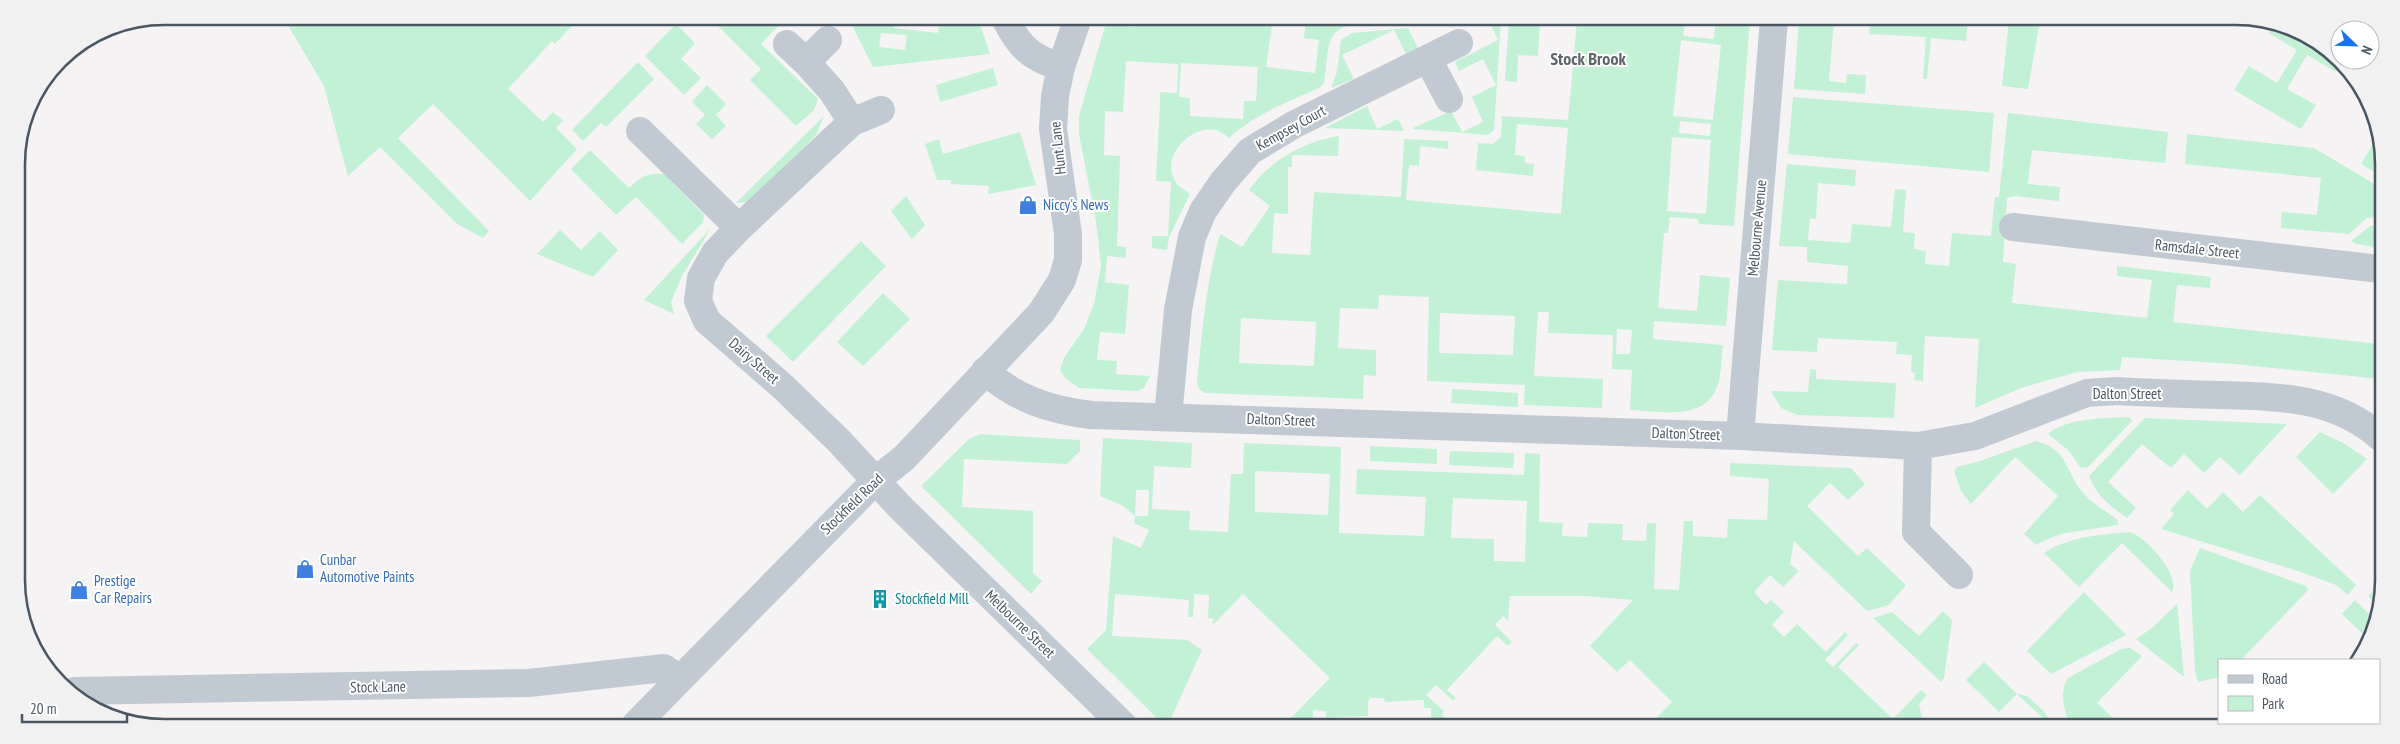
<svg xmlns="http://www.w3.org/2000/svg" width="2400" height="744" viewBox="0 0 2400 744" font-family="'PT Sans Narrow',sans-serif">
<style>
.green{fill:#c3f1d5;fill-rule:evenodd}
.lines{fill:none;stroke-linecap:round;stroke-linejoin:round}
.minor{stroke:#c1cad2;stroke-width:28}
.tertiary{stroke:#c1cad2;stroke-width:28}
.labels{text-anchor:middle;stroke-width:4;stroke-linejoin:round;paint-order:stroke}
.street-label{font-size:15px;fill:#4a5661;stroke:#fff}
.shop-label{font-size:15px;fill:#366cbe;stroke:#fff;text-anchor:start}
.culture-label{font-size:15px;fill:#0d838f;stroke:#fff;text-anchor:start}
.quarter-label{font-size:18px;font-weight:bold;fill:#5f6368;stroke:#fff}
.rim{fill:none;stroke:#4a5661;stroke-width:2.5}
</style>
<rect width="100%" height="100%" fill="#f5f3f3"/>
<!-- green -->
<path class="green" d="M283 17H580L555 44 552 41 508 89 543 122 553 112 563 120 556 128 577 149 530 201 433 104 398 138 489 231 483 238 457 224 380 147 348 176 324 86Z
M721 18H786L761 44 818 99 814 110 796 126 750 80 761 69 715 23Z
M846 18H894V28L938 33 940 18H978L990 54 873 67 851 23ZM881 33 907 35 905 50 879 47Z
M1107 19 1135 27 1138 19H1273L1266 67 1315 73 1319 40 1304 38 1306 19 1405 20C1387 22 1341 19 1332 37 1326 50 1326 69 1324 83L1319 88C1287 102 1256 114 1229 138 1225 135 1221 131 1216 130 1191 125 1164 153 1173 177 1175 185 1184 189 1190 194L1169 237 1167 250 1152 248V236H1168L1171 182 1156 181 1160 103V92L1177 93 1178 64 1126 61 1123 112 1105 111 1104 155 1120 156 1117 246 1126 247V258L1107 256 1105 282 1129 285 1125 334 1100 332 1097 360 1117 361 1116 374 1150 376 1144 388 1137 391 1079 388 1066 379 1060 370 1064 358 1084 329 1094 304 1101 266 1096 221 1079 134V116ZM1181 63 1258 67 1256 101H1244L1243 119 1190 116V98L1179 97Z
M1488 19H1501L1494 130 1488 135 1414 129 1413 128 1451 111 1462 132 1483 122 1472 97 1496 85 1483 59 1459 71 1455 62 1498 40Z
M1509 20H1540L1538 56 1518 55 1517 82 1505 81Z
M1577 20H1750L1734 226 1699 224 1698 219 1670 217 1668 233H1664L1658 308 1697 311 1700 275 1730 278 1726 326 1654 321 1653 339 1723 345C1721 358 1722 375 1717 387 1704 422 1658 411 1630 410L1632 370 1612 369 1613 335 1548 333 1549 312H1538L1534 376 1603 379 1602 408 1524 405 1525 385 1427 381 1429 297 1379 295 1378 309 1340 308 1338 348 1376 350V376L1364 375 1363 399 1205 393 1200 390 1197 383C1202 334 1206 282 1220 234L1242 247 1270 206 1249 190C1271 160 1302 142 1339 136L1338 156 1292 155V167H1288V214L1274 213 1272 253 1310 255 1314 192 1401 197 1404 139 1448 141V149L1420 146 1419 166 1409 165 1406 200 1561 214 1568 128 1517 124 1515 155 1525 156V163L1534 164 1533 176 1476 170 1478 143 1493 144 1501 137 1502 116 1568 120ZM1685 23 1715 26 1714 39 1683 36ZM1681 40 1721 45 1713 120 1673 116ZM1680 121 1711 124 1710 136 1679 133ZM1672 137 1711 140 1706 214 1667 211ZM1440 313 1515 316 1513 355 1439 353ZM1241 318 1316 322 1314 366 1239 363ZM1617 329 1632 330 1630 354H1616Z
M1799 20H1834L1829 81 1846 83 1847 74 1866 75 1865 94 1794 89Z
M1870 20 1968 21 1966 41 1931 38 1927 79H1923L1926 37 1869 34Z
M2009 21H2040L2028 89 2002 86Z
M2275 22 2341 63 2336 72 2307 55 2287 89 2316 105 2301 129 2234 90 2249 66 2277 83 2297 50 2269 33Z
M676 24 695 43 681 59 701 78 684 95 645 56Z
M1408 28 1418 48 1406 54 1394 30 1342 55 1354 79 1331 88 1337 72 1341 40 1352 33Z
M638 62 654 79 606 127 601 123 583 141 572 130Z
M993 68 998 85 940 102 936 85Z
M707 85 726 104 716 115 726 126 712 139 696 124 705 115 692 102Z
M1793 97 1994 113 1989 172 1788 154Z
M1367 106 1377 129 1398 119 1404 131 1325 128Z
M2008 113 2168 132 2165 163 2032 150 2028 184 2060 187 2059 201 2015 196 2007 198 2003 262 2016 264 2012 303 2147 318 2152 280 2117 276V266L2211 277 2210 288 2177 285 2173 322 2380 344V379L2234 364 2122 357 2120 370 2077 372 2021 388 1975 408 1979 339 1925 336 1923 381 1914 380 1915 373 1911 372 1912 355 1896 354 1897 342 1818 338 1817 352 1772 350 1778 280 1847 284 1848 266 1807 262V247L1779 246 1787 164 1856 170 1855 186 1818 183 1816 219 1810 218 1808 240 1850 243 1852 224 1891 227 1895 189 1906 190 1903 232 1915 233 1914 249 1926 251 1925 264 1949 266 1952 233 1991 236 1995 197H1999Z
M824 116 816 135 760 193 746 202 736 203Z
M1020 132 1036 185 988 194 989 186 951 184V180H937L925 144 939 139 943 154Z
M2187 134 2314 148 2381 188V217L2367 218 2349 234 2281 228 2282 212 2317 215 2321 178 2185 164Z
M2375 141 2381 144V176L2361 164Z
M590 150 629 188C641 177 647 173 664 174L704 215 703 222 682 244 636 197 616 215 571 169Z
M906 196 925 225 912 239 891 211Z
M2381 225 2380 248 2356 244 2351 241 2370 226Z
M711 228 682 276 671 302 674 314 644 300Z
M560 230 581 250 600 231 618 250 593 277 537 254Z
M861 241 886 266 793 362 766 336Z
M883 293 910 319 863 366 837 342Z
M1810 369 1816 370V379L1896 383 1894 418 1797 415 1781 408 1771 391 1808 392Z
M1452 389 1518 393V407L1451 403Z
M2129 417 2132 421 2088 467 2081 468 2068 450 2048 434C2065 418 2106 418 2129 417Z
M2145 418 2287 424 2240 475 2220 457 2204 473 2184 454 2171 468 2142 444 2108 482 2136 508 2127 518C2110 506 2097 496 2089 476Z
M2320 432 2345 444 2367 459 2333 494 2296 457Z
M980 434 1080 440V451L1067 464 964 459 962 507 1033 511V573L1042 581 1031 594 921 486 969 439Z
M1103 438 1192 443 1191 468 1154 466 1152 509 1190 511 1189 530 1228 532 1231 474H1243L1244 443 1341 447 1339 533 1424 536 1426 497 1356 494 1357 469 1524 475 1525 453 1540 454 1539 522 1563 523 1562 536 1587 537 1588 523 1623 524 1622 540 1646 541 1647 523H1656L1654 589 1679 590 1684 521H1693V536L1727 538 1728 519 1767 520 1769 479 1730 476V463L1851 468 1865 484 1848 500 1830 483 1807 506 1858 556 1867 548 1906 585 1889 605 1867 611 1794 541 1790 564 1799 571 1783 587 1770 575 1754 592 1766 605 1771 600 1784 612 1772 625 1784 637 1797 624 1826 652 1845 632 1848 635 1825 660 1833 667 1856 643 1859 645 1838 667 1893 719 1921 690 1927 695 1919 704 1924 727 1648 726 1672 702 1630 660 1617 672 1590 646 1633 600 1585 596H1510L1508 621 1503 616 1495 625 1512 642 1508 646 1497 636 1447 690 1456 698 1453 701 1436 685 1426 695 1444 711 1442 715 1453 726H1431V708H1424V700L1386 702 1383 698H1370L1368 702V716L1329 717V725H1326V711L1313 710V725H1290L1293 723 1290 719 1330 678 1243 594 1214 624 1212 623 1214 619 1208 618 1209 595 1194 594 1193 617H1188L1189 600 1115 594 1112 636 1187 640 1202 650 1168 725H1164L1087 649 1106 630 1113 536 1141 548 1149 530 1134 523 1135 516 1123 506 1100 496ZM1255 471 1330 474 1328 515 1255 512ZM1136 490H1149L1148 516H1135ZM1453 498 1527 501 1525 562 1494 561V539L1451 538Z
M2036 441C2069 449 2065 473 2084 494 2093 504 2107 512 2118 520V525L2060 534 2032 546 2035 544 2024 534 2058 496 2015 457 1971 504 1961 491 1954 471 1957 467 1980 461Z
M1370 446 1437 449V464L1370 461Z
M1450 451 1514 453 1513 468 1449 465Z
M2188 490 2207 509 2223 492 2243 512 2260 495 2356 585 2348 595 2336 585 2301 572 2161 529 2174 514 2170 510Z
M2130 532C2146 537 2181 575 2172 592L2122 543 2079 587 2044 553C2070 536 2100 535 2130 532Z
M2200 548 2306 586 2308 590 2241 660H2219V677L2198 682 2195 670 2190 571Z
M2379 584V606L2368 596Z
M2084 592 2126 635 2051 674 2027 651Z
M2355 600 2377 622 2360 660H2349L2368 639 2342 614Z
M2177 604 2184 677 2136 639 2152 628Z
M1943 611 1952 620 1944 678 1941 682 1873 618 1892 612 1919 636Z
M2130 648 2142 656 2097 703 2123 727H2070C2065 710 2058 694 2068 678L2121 649Z
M1984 662 2017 694 2027 696 2043 710 2054 727H2034L2043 718 2017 694 1999 712 1966 680Z
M2232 723H2269L2234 727Z"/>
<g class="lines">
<!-- minor -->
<path class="minor" d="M1005 18C1019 47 1031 58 1061 67
M828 40 806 62 832 91 852 122 881 110
M787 44 806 62
M1428 59 1449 99
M852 122 739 228 715 253 701 278 698 301 707 321 781 385 839 441 900 507 1123 725
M640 131 739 228
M2013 227 2380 269
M985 371C1016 399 1050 410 1091 415L1740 436 1918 446 1975 436 2087 393 2116 391C2151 393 2186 394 2220 395 2278 397 2333 396 2380 437
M1168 417 1178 310 1192 237 1203 211 1223 182 1250 151 1295 124 1459 43
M1740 436 1774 20
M1918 446 1916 532 1959 575
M75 691 529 683 664 668 678 678"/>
<!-- tertiary -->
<path class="tertiary" d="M636 724 875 481 904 458 1041 313 1062 280 1068 260V234L1053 129 1055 96 1061 67 1078 18"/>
</g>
<!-- icons -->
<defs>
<g id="shop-bare" transform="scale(1.5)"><path d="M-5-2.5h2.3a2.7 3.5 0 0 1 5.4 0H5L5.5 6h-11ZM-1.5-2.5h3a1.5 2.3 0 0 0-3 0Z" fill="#3f7fe0" stroke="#fff" stroke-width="2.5" paint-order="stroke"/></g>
<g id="building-bare" transform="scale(1.5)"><path d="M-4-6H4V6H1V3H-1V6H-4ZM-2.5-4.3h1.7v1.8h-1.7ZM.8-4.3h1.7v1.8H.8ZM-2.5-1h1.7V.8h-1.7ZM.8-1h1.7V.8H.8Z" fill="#0f9aa8" stroke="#fff" stroke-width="2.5" paint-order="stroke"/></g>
</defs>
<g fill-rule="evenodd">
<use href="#shop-bare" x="1028" y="205"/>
<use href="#shop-bare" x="305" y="569"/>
<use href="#shop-bare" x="79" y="590"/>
<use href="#building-bare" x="880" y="599"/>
</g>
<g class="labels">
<!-- street labels -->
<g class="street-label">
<text transform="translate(1291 128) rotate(-29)" y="5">Kempsey Court</text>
<text transform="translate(1058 148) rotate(-96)" y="5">Hunt Lane</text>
<text transform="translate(1757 228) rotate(-85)" y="5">Melbourne Avenue</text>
<text transform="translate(2197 249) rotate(6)" y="5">Ramsdale Street</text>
<text transform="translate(754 361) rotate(41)" y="5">Dairy Street</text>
<text x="2127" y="399">Dalton Street</text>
<text transform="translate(1281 420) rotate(2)" y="5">Dalton Street</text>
<text transform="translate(1686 434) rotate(2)" y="5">Dalton Street</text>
<text transform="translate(852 504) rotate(-44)" y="5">Stockfield Road</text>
<text transform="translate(1020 624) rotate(44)" y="5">Melbourne Street</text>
<text transform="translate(378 687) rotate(-1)" y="5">Stock Lane</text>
</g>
<!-- shop labels -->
<g class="shop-label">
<text x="1043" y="210">Niccy's News</text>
<text x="320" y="565">Cunbar<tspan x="320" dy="17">Automotive Paints</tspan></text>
<text x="94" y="586">Prestige<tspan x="94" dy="17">Car Repairs</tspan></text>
</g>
<!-- culture labels -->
<g class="culture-label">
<text x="895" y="604">Stockfield Mill</text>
</g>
<!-- quarter labels -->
<g class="quarter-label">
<text x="1588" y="65">Stock Brook</text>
</g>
</g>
<!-- crop -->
<path d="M0 0H2400V744H0ZM164 25H2236A139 139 0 0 1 2375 164V580A139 139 0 0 1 2236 719H164A139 139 0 0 1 25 580V164A139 139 0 0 1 164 25Z" fill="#f1f1f2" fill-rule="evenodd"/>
<path class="rim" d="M164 25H2236A139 139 0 0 1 2375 164V580A139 139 0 0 1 2236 719H164A139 139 0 0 1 25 580V164A139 139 0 0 1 164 25Z"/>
<!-- legend -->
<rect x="2218" y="659" width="162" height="65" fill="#ffffff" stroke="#b7bbc0"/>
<rect x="2228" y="675" width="25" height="8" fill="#c1cad2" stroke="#b7bbc0"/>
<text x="2262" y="684" font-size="15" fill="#4a5661">Road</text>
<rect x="2228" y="696" width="25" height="15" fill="#c3f1d5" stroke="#b7bbc0"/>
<text x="2262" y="709" font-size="15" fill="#4a5661">Park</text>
<!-- north arrow -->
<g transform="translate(2355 45) rotate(113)"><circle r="24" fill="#ffffff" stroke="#b7bbc0"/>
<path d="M0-4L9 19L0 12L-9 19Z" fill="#1a73e8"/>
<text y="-8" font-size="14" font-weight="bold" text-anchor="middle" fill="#4a5661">N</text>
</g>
<!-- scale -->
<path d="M22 714v8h105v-8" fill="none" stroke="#4a5661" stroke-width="2.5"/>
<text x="30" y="714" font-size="15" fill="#4a5661" stroke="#ffffff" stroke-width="4" paint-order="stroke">20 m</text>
</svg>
